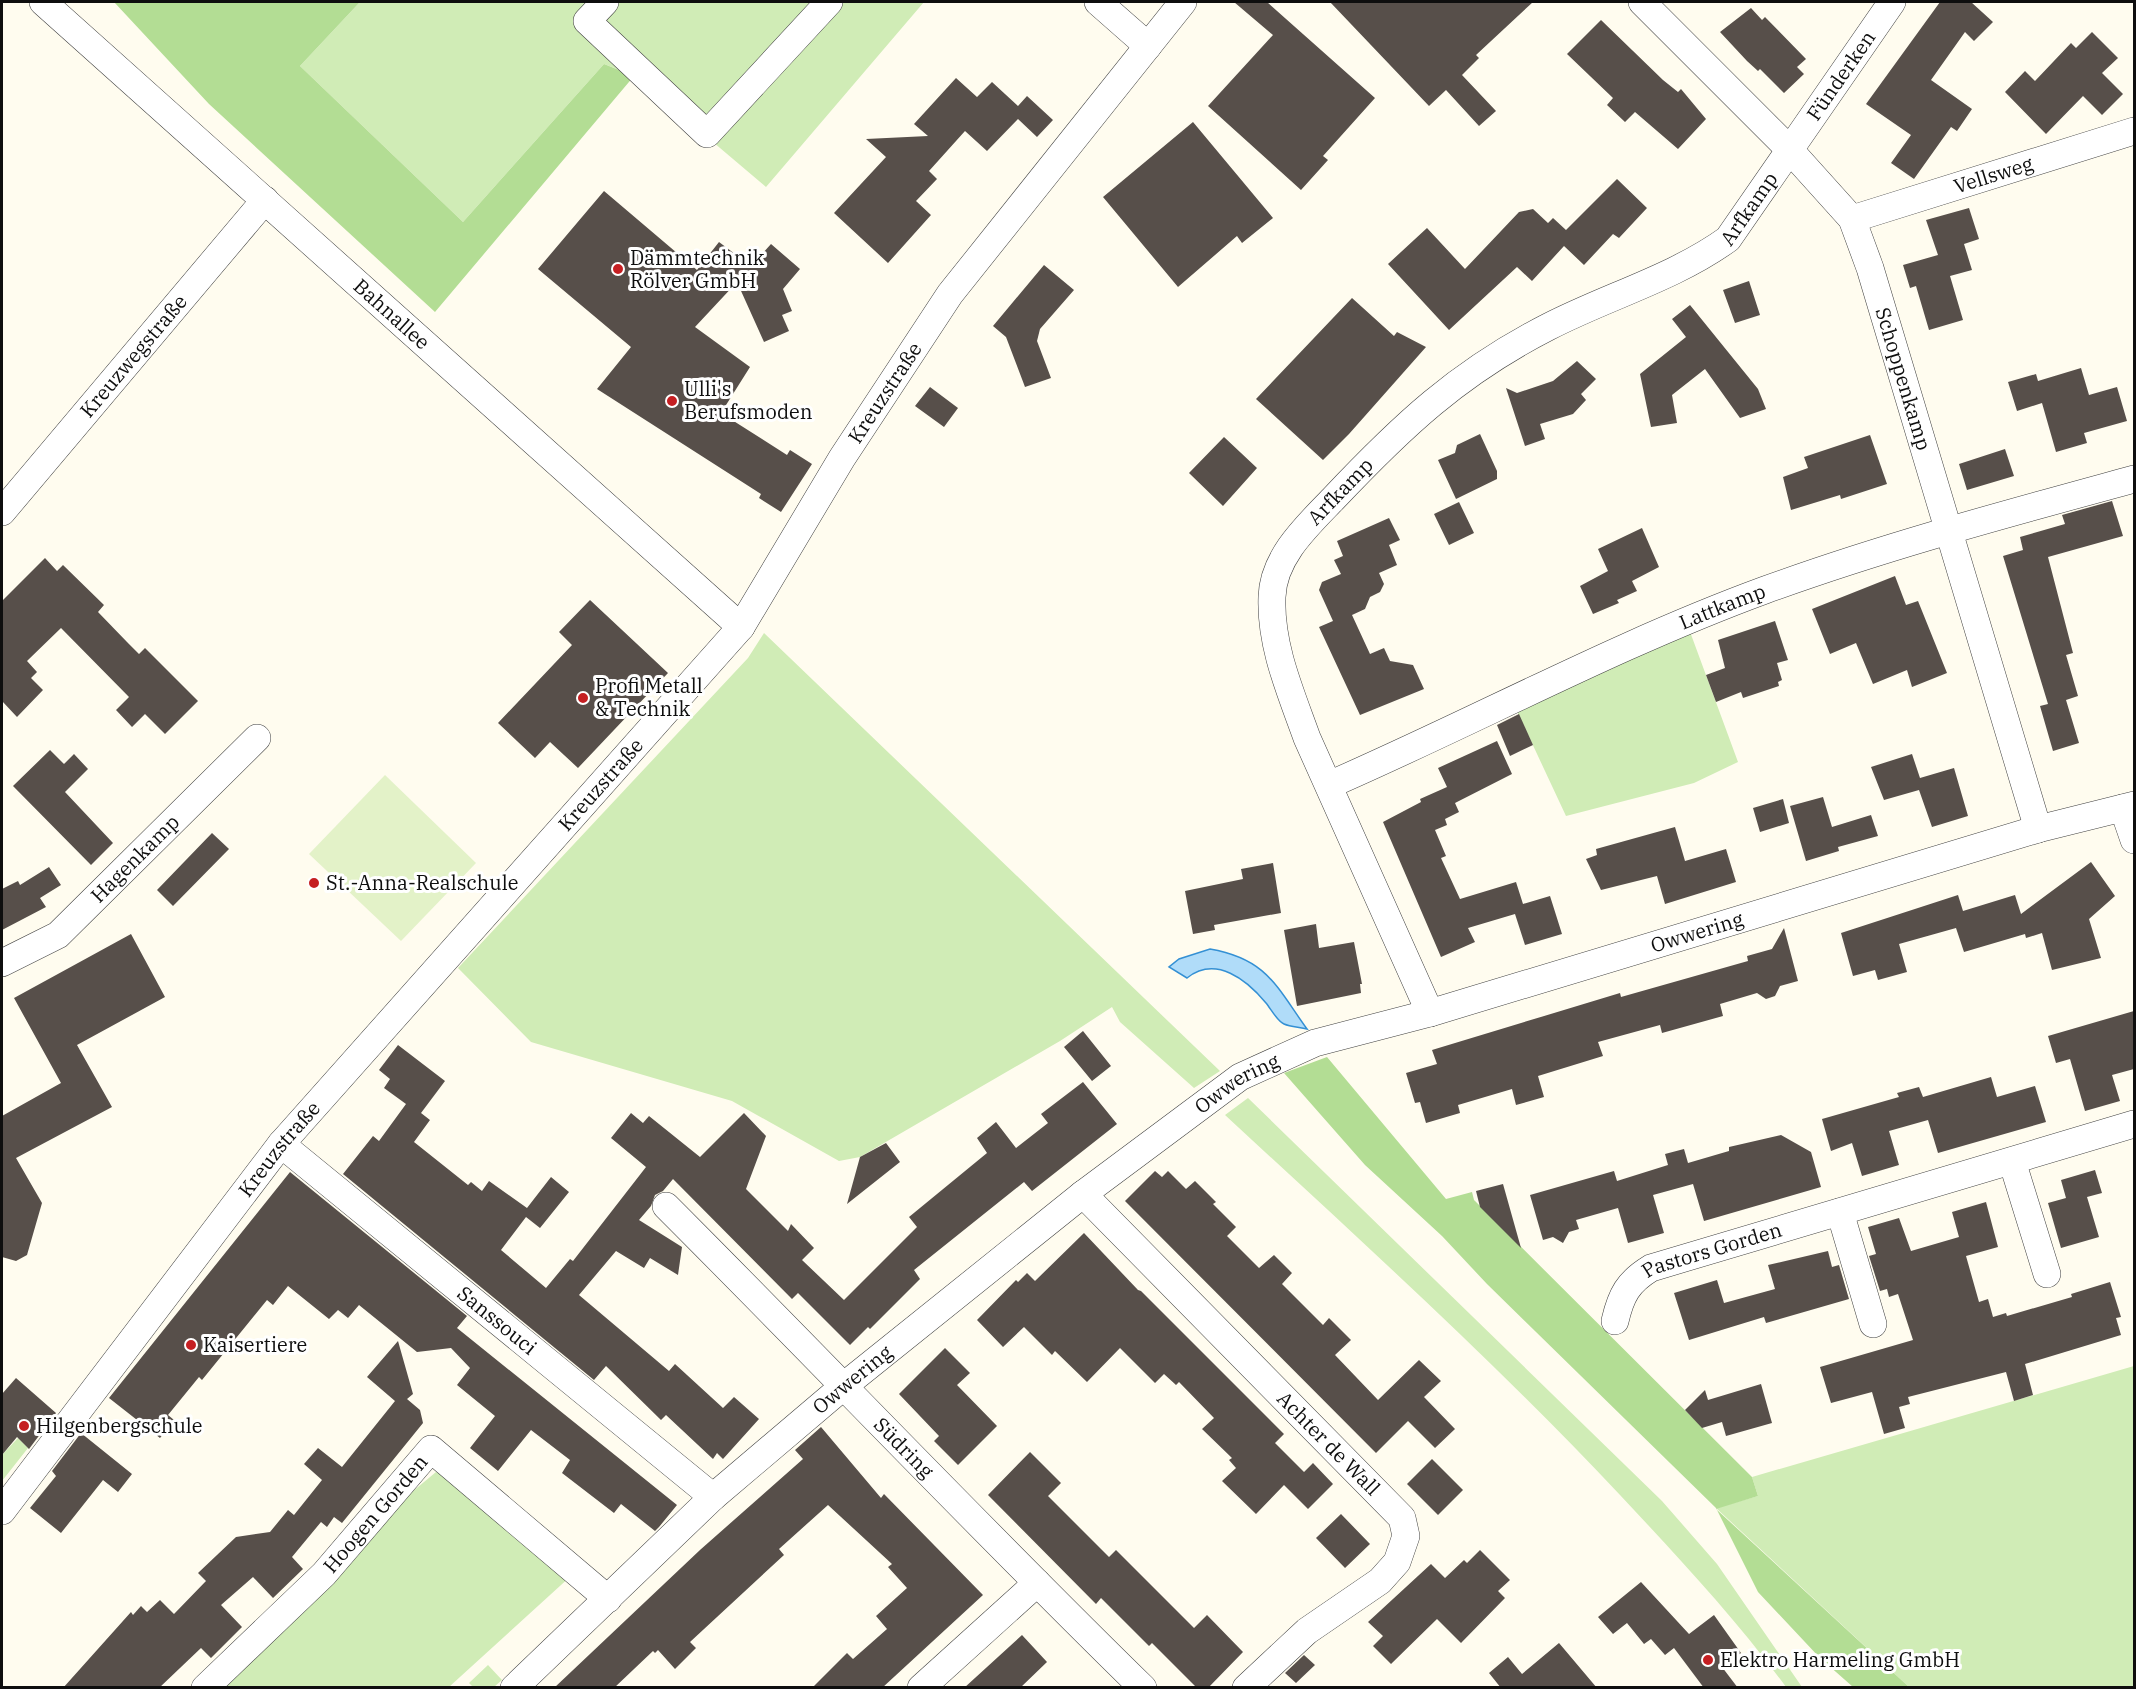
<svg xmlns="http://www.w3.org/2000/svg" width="2136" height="1689" viewBox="0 0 2136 1689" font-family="'IBM Plex Serif',serif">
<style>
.green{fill:#d0ecb6}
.forest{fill:#b3dd94}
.pitch{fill:#e3f2c8}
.water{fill:#b0dcf9;stroke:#3490d4;stroke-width:1.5}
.building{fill:#574f4a}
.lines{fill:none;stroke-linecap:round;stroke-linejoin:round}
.minor-casing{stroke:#414141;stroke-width:28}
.minor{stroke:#fff;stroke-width:27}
.poi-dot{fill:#c51f22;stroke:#fff;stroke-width:2}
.labels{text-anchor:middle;stroke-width:6;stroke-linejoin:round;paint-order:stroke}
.street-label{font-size:20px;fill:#0e0e0e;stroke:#fff}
.poi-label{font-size:20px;fill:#0e0e0e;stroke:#fff;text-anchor:start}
</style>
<rect width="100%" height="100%" fill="#fffcef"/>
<!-- green -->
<path class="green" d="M360 2H924L766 187 635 76 604 64 463 222 300 66Z
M1689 629 1738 762 1694 783 1566 816 1516 709Z
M764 633 1220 1071 1194 1088 1120 1022 1112 1007 1060 1041 860 1157 839 1161 732 1101 531 1042 458 968 748 658Z
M1248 1098 1662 1501 1717 1564 1802 1687H1786C1736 1619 1678 1557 1620 1495 1495 1362 1359 1239 1225 1115Z
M2134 1366V1687H1909L1716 1508 1758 1496 1752 1477Z
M18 1438 28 1448 2 1481V1455Z
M436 1472 465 1484 572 1575 449 1687 220 1688 355 1559 406 1497Z
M488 1665 502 1680 494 1687H473L469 1683Z"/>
<!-- forest -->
<path class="forest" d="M114 2H360L300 66 463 222 604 64 634 76 435 312 209 104Z
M1327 1057 1446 1199 1472 1192 1474 1200 1752 1477 1758 1496 1716 1509 1909 1687H1853L1819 1657 1758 1592 1716 1508 1487 1284 1442 1236 1365 1165 1284 1073Z"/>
<!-- pitch -->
<path class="pitch" d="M385 775 476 863 401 941 309 854Z"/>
<!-- water -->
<path class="water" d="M1210 949C1267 959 1276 986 1307 1029 1300 1027 1291 1027 1284 1024 1277 1021 1271 1009 1266 1003 1247 980 1216 955 1187 978L1169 967 1179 959Z"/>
<!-- building -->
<path class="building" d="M1234 2H1267L1375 98 1323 156 1328 160 1301 190 1208 106 1273 35Z
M1330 2H1533L1476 55 1479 58 1462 75 1496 111 1479 126 1446 90 1429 106Z
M1940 2H1971L1993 22 1974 41 1965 32 1931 80 1972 109 1957 131 1951 127 1914 179 1891 163 1911 135 1866 104Z
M1751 8 1762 20 1765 17 1806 59 1797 67 1804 74 1784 93 1760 69 1758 71 1747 61 1720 32Z
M1601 20 1663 80 1678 92 1681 89 1706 119 1678 149 1635 112 1625 122 1607 105 1613 98 1567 54Z
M2092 32 2118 58 2102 73 2123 94 2102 115 2083 96 2046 134 2005 92 2025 71 2035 81 2071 43 2076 48Z
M956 78 977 97 992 82 1018 106 1027 96 1053 120 1037 137 1018 119 987 151 965 131 929 171 937 179 916 201 931 215 888 263 834 213 886 157 866 139 928 136 914 124Z
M1193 122 1273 218 1242 243 1237 236 1178 287 1103 197Z
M1617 179 1647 208 1619 238 1613 234 1584 265 1564 246 1532 281 1517 267 1449 330 1388 264 1427 228 1465 269 1519 212 1533 209 1548 223 1553 218 1566 230Z
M604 191 697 270 719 242 751 266 771 244 800 269 783 289 792 311 782 315 789 331 764 342 737 282 695 327 750 367 721 413 787 455 790 450 812 464 781 512 759 498 761 494 597 389 631 347 538 269Z
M1969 208 1979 239 1964 244 1972 270 1950 276 1963 320 1929 330 1916 286 1910 288 1903 265 1938 255 1926 220Z
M1044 265 1074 290 1040 329 1037 341 1051 378 1025 387 1006 337 993 326Z
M1749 281 1760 315 1735 323 1723 290Z
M1352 298 1394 336 1397 332 1426 347 1349 434 1323 460 1256 399Z
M1690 305 1758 389 1766 409 1740 418 1705 369 1672 395 1677 423 1651 427 1640 374 1686 337 1672 319Z
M1577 361 1596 379 1581 394 1586 400 1573 414 1540 424 1545 439 1525 446 1506 388 1517 393 1553 381Z
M2081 368 2089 395 2117 387 2127 421 2084 433 2087 443 2056 452 2042 403 2017 411 2008 382 2036 374 2038 381Z
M930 387 958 408 944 427 915 406Z
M1480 434 1497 471V479L1456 499 1438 460 1455 453 1457 445Z
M1870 435 1887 484 1841 499 1840 495 1791 510 1783 477 1808 468 1804 457Z
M1224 437 1257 468 1223 506 1189 473Z
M2005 449 2014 476 1967 490 1959 464Z
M2112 501 2123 536 2048 557 2073 653 2066 655 2078 696 2066 700 2079 743 2053 751 2040 706 2048 704 2003 556 2023 550 2020 537 2065 524 2062 515Z
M1459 502 1474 533 1449 545 1434 514Z
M1389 518 1400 540 1389 545 1397 565 1379 573 1384 584 1380 592 1370 597 1365 609 1352 615 1370 654 1384 648 1390 661 1413 665 1424 689 1360 715 1319 627 1333 621 1319 590 1322 582 1341 574 1334 560 1343 556 1337 541Z
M1642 528 1659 567 1632 581 1637 591 1617 600 1619 603 1593 614 1580 586 1608 571 1598 549Z
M45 558 57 571 63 565 104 605 98 612 127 642 139 654 145 648 198 701 165 734 145 714 132 727 116 710 129 697 61 628 27 661 37 672 31 678 43 690 17 717 2 701V601Z
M1895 576 1906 605 1918 601 1947 673 1912 687 1907 670 1873 684 1856 643 1830 654 1812 609Z
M590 600 668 673 578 768 550 742 535 758 498 723 572 645 559 632Z
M1775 621 1788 660 1777 663 1782 680 1778 682 1779 686 1743 698 1741 692 1716 702 1706 675 1725 668 1718 640Z
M1519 714 1533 745 1510 756 1497 725Z
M1497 741 1512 774 1455 803 1459 812 1445 819 1447 825 1435 830 1446 856 1441 858 1460 899 1516 882 1523 904 1550 896 1562 934 1525 945 1515 914 1468 928 1475 942 1441 957 1383 822 1421 802 1420 799 1447 787 1438 768Z
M50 750 64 764 74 754 88 769 65 792 113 843 91 865 13 786Z
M1912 754 1920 778 1954 768 1968 816 1932 827 1919 790 1884 800 1871 767Z
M1823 797 1832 827 1871 815 1878 836 1838 847 1839 851 1806 861 1790 806Z
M1783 799 1789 823 1760 832 1753 808Z
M1675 827 1685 861 1726 849 1736 882 1665 904 1657 876 1601 890 1586 859 1597 855 1596 849Z
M212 833 229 849 173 906 157 890Z
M2091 862 2115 896 2089 919 2101 958 2052 970 2042 933 2026 938 2025 934 1964 952 1956 928 1899 944 1907 972 1878 980 1875 970 1853 976 1841 933 1958 895 1963 911 2015 895 2021 914Z
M1273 863 1281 913 1214 925 1215 930 1193 934 1185 891 1243 879 1241 869Z
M49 867 61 885 40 898 46 907 2 930V889L18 881 20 885Z
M1316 924 1319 948 1354 942 1362 984H1360L1361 993 1297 1006 1284 930Z
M1784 928 1798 981 1780 986 1775 996 1766 999 1757 993 1720 1004 1723 1016 1662 1033 1660 1025 1598 1042 1603 1056 1538 1076 1544 1097 1516 1105 1512 1089 1458 1105 1460 1113 1426 1123 1420 1102 1415 1103 1406 1073 1437 1064 1432 1050 1620 993 1621 997 1748 961 1747 956 1772 949Z
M131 934 165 997 77 1045 112 1107 16 1158 42 1203 27 1255 16 1261 2 1257V1116L61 1083 14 998Z
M2134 1011V1069L2112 1075 2120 1101 2085 1111 2070 1059 2056 1063 2048 1036Z
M1083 1031 1111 1066 1092 1081 1064 1047Z
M398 1045 445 1081 421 1113 430 1120 414 1142 468 1185 471 1182 482 1191 489 1181 527 1208 551 1177 569 1192 540 1228 526 1217 501 1250 546 1288 570 1259 573 1261 646 1167 611 1138 631 1113 643 1123 649 1116 700 1157 744 1113 766 1136 746 1189 788 1231 791 1224 814 1248 802 1260 844 1300 917 1227 909 1217 987 1153 977 1138 996 1122 1016 1148 1048 1123 1041 1114 1083 1082 1117 1124 1032 1191 1024 1182 914 1270 920 1279 870 1329 868 1327 850 1345 798 1293 792 1299 673 1179 663 1191 655 1195 651 1206 639 1220 682 1247 678 1275 650 1258 644 1268 616 1251 579 1295 669 1371 675 1364 723 1408 734 1397 759 1419 723 1459 717 1453 713 1459 666 1415 661 1420 606 1366 594 1380 343 1174 373 1136 379 1141 406 1104 384 1088 390 1079 379 1070Z
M1991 1077 1997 1097 2035 1086 2046 1122 1938 1153 1928 1120 1889 1131 1899 1165 1862 1176 1852 1143 1831 1151 1822 1119 1899 1097 1897 1093 1919 1087 1923 1097Z
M1781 1135 1811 1152 1821 1187 1704 1221 1693 1184 1653 1195 1664 1233 1628 1243 1618 1208 1576 1220 1579 1229 1569 1232 1563 1243 1553 1237 1543 1240 1530 1195 1614 1171 1617 1181 1668 1165 1665 1154 1684 1149 1688 1163 1729 1151V1147Z
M886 1143 900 1162 847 1204 860 1157Z
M2095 1170 2102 1193 2087 1197 2099 1237 2061 1248 2048 1203 2066 1198 2061 1180Z
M1155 1171 1162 1177 1168 1171 1186 1189 1195 1181 1216 1202 1213 1204 1236 1227 1227 1236 1259 1268 1274 1255 1292 1273 1282 1284 1323 1325 1329 1318 1351 1340 1335 1355 1378 1400 1419 1360 1441 1381 1424 1397 1455 1429 1435 1448 1408 1421 1376 1453 1125 1201Z
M290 1172 467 1316 457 1328 677 1505 659 1527 655 1531 621 1504 614 1513 562 1473 570 1460 531 1430 498 1471 470 1448 495 1416 457 1385 470 1368 451 1348 417 1352 359 1305 348 1318 338 1310 329 1319 288 1286 273 1305 267 1300 202 1380 199 1377 168 1415 174 1420 160 1438 109 1398Z
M1503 1184 1521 1248 1480 1207 1476 1191Z
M1986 1202 1998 1247 1966 1256 1979 1302 1988 1299 1993 1317 2006 1313 2007 1316 2072 1297 2071 1294 2110 1282 2121 1317 2116 1318 2121 1335 2025 1364 2033 1395 2014 1401 2006 1372 1908 1397 1910 1404 1899 1407 1905 1428 1884 1434 1872 1392 1831 1403 1820 1367 1913 1340 1898 1294 1889 1297 1887 1289 1880 1291 1869 1256 1876 1254 1868 1227 1899 1218 1911 1251 1959 1237 1952 1212Z
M1084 1233 1138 1290 1141 1291 1284 1434 1275 1443 1304 1472 1313 1463 1333 1484 1308 1509 1284 1485 1256 1514 1222 1481 1236 1468 1229 1460 1232 1458 1202 1429 1214 1418 1179 1382 1176 1385 1164 1374 1155 1383 1120 1348 1087 1382 1055 1351 1052 1355 1024 1327 1003 1347 977 1320 1016 1280 1018 1282 1027 1273 1035 1281Z
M1828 1251 1832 1267 1839 1265 1849 1299 1766 1323 1764 1317 1689 1340 1674 1293 1717 1280 1724 1303 1775 1289 1768 1265Z
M398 1341 413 1394 407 1399 420 1410 423 1423 342 1523 334 1517 327 1527 321 1522 292 1557 303 1569 273 1598 253 1577 221 1605 242 1627 211 1658 201 1648 159 1688H63L131 1612 133 1615 141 1606 147 1612 160 1600 174 1614 206 1581 198 1573 236 1537 270 1532 288 1510 294 1515 322 1480 304 1464 318 1448 342 1467 395 1401 367 1377Z
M945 1348 970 1373 957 1385 997 1426 958 1465 934 1441 939 1436 899 1394Z
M16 1378 56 1413 29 1449 17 1437 2 1455V1394Z
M1761 1384 1772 1423 1726 1436 1722 1422 1702 1428 1685 1410 1705 1390 1708 1400Z
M821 1427 881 1498 884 1494 983 1595 882 1688H812L847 1653 853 1659 887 1629 876 1616 907 1588 888 1567 892 1564 828 1505 779 1549 784 1555 690 1642 696 1648 675 1669 658 1650 655 1653 653 1651 614 1688H554L700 1550 803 1459 795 1450Z
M81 1433 132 1474 118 1492 103 1480 61 1533 30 1508 56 1476 52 1471Z
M1030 1452 1061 1483 1048 1496 1109 1557 1116 1550 1194 1628 1207 1615 1243 1652 1208 1688H1197L1152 1643 1149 1646 1101 1598 1096 1604 988 1495Z
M1432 1459 1463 1490 1438 1515 1407 1484Z
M1341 1514 1370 1544 1345 1568 1316 1538Z
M1480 1550 1510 1580 1498 1591 1505 1598 1461 1643 1437 1619 1391 1664 1373 1646 1383 1636 1368 1622 1431 1564 1445 1578 1464 1560 1467 1563Z
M1641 1582 1689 1634 1714 1615 1741 1653 1722 1667 1738 1688H1704L1674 1648 1665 1655 1651 1639 1644 1644 1627 1623 1613 1634 1598 1617Z
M1022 1635 1047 1662 1020 1688H964Z
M1559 1643 1597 1688H1501L1489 1673 1508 1657 1522 1674Z
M1304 1655 1315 1665 1296 1683 1285 1673Z"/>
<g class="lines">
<!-- minor casing -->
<g class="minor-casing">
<g id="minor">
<path id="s1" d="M43 2 741 627"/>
<path d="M605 2 587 21 707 134 829 2"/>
<path d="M1098 2 1148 46"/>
<path id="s2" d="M1642 2 1789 149 1852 219 1870 268 2038 829"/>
<path id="s3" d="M1852 219 2134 131"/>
<path id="s4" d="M2 512 265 200"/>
<path id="s5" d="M1329 785C1474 722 1615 645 1765 590 1886 546 2010 513 2134 479"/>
<path d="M2123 808 2134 840"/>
<path id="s6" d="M2 963 58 935 257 738"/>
<path id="s7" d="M1430 1013 1307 738C1291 693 1270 646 1272 597 1273 557 1307 526 1333 499 1402 426 1458 373 1548 327 1608 296 1674 278 1728 239L1892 2"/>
<path id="s8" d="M281 1144 713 1497"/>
<path d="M2012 1161 2047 1274"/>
<path id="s9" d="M1083 1194 1402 1518 1406 1536 1397 1562 1380 1581 1307 1631 1246 1688"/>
<path id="s10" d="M666 1206C826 1366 981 1530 1143 1688"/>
<path d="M1840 1212 1873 1324"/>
<path id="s11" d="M1615 1321C1621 1295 1628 1282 1651 1268L2134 1124"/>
<path id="s12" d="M2 1511 281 1144 741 627 842 458 950 294 1183 2"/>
<path id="s13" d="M205 1688 324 1574 431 1449 608 1599"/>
<path id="s14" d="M514 1688 713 1497 845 1385 1083 1194 1240 1077 1315 1043 1430 1013 2038 829 2134 805"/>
<path d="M921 1688 1037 1583"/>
</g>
</g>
<!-- minor -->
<use href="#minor" class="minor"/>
</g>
<!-- markers -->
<g class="poi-dot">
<circle cx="618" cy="269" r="6"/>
<circle cx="672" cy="401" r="6"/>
<circle cx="583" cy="698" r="6"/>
<circle cx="314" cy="883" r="6"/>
<circle cx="191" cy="1345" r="6"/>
<circle cx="24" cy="1426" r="6"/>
<circle cx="1708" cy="1660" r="6"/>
</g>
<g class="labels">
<!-- street labels -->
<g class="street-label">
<text dy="7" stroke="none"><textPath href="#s7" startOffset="1242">Fünderken</textPath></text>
<text dy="7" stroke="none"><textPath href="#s3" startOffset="148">Vellsweg</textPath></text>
<text dy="7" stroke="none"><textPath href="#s7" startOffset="1080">Arfkamp</textPath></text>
<text dy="7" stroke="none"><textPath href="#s1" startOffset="468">Bahnallee</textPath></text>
<text dy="7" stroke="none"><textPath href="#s4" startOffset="204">Kreuzwegstraße</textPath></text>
<text dy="7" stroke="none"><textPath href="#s2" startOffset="470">Schoppenkamp</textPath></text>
<text dy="7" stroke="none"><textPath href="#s12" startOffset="1428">Kreuzstraße</textPath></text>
<text dy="7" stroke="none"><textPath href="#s7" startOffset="576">Arfkamp</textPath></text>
<text dy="7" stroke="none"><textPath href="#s5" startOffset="432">Lattkamp</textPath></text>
<text dy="7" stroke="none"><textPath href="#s12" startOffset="942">Kreuzstraße</textPath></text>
<text dy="7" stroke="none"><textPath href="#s6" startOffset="171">Hagenkamp</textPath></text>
<text dy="7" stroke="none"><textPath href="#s14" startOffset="1430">Owwering</textPath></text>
<text dy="7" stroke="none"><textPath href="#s14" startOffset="944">Owwering</textPath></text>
<text dy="7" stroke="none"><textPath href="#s12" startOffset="456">Kreuzstraße</textPath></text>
<text dy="7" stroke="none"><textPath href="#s11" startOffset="130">Pastors Gorden</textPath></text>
<text dy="7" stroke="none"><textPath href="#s8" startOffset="279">Sanssouci</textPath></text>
<text dy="7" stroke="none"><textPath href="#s14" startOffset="458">Owwering</textPath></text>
<text dy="7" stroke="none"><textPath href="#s9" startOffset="350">Achter de Wall</textPath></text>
<text dy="7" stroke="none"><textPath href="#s10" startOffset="339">Südring</textPath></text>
<text dy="7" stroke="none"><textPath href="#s13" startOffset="244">Hoogen Gorden</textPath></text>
</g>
<!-- poi labels -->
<g class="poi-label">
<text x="630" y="265">Dämmtechnik<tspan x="630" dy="23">Rölver GmbH</tspan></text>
<text x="684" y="396">Ulli's<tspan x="684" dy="23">Berufsmoden</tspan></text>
<text x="595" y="693">Profi Metall<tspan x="595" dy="23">&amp; Technik</tspan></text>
<text x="326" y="890">St.-Anna-Realschule</text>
<text x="203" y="1352">Kaisertiere</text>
<text x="36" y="1433">Hilgenbergschule</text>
<text x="1720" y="1667">Elektro Harmeling GmbH</text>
</g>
</g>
<!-- border -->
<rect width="2136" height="1689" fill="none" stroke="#0e0e0e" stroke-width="6"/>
</svg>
